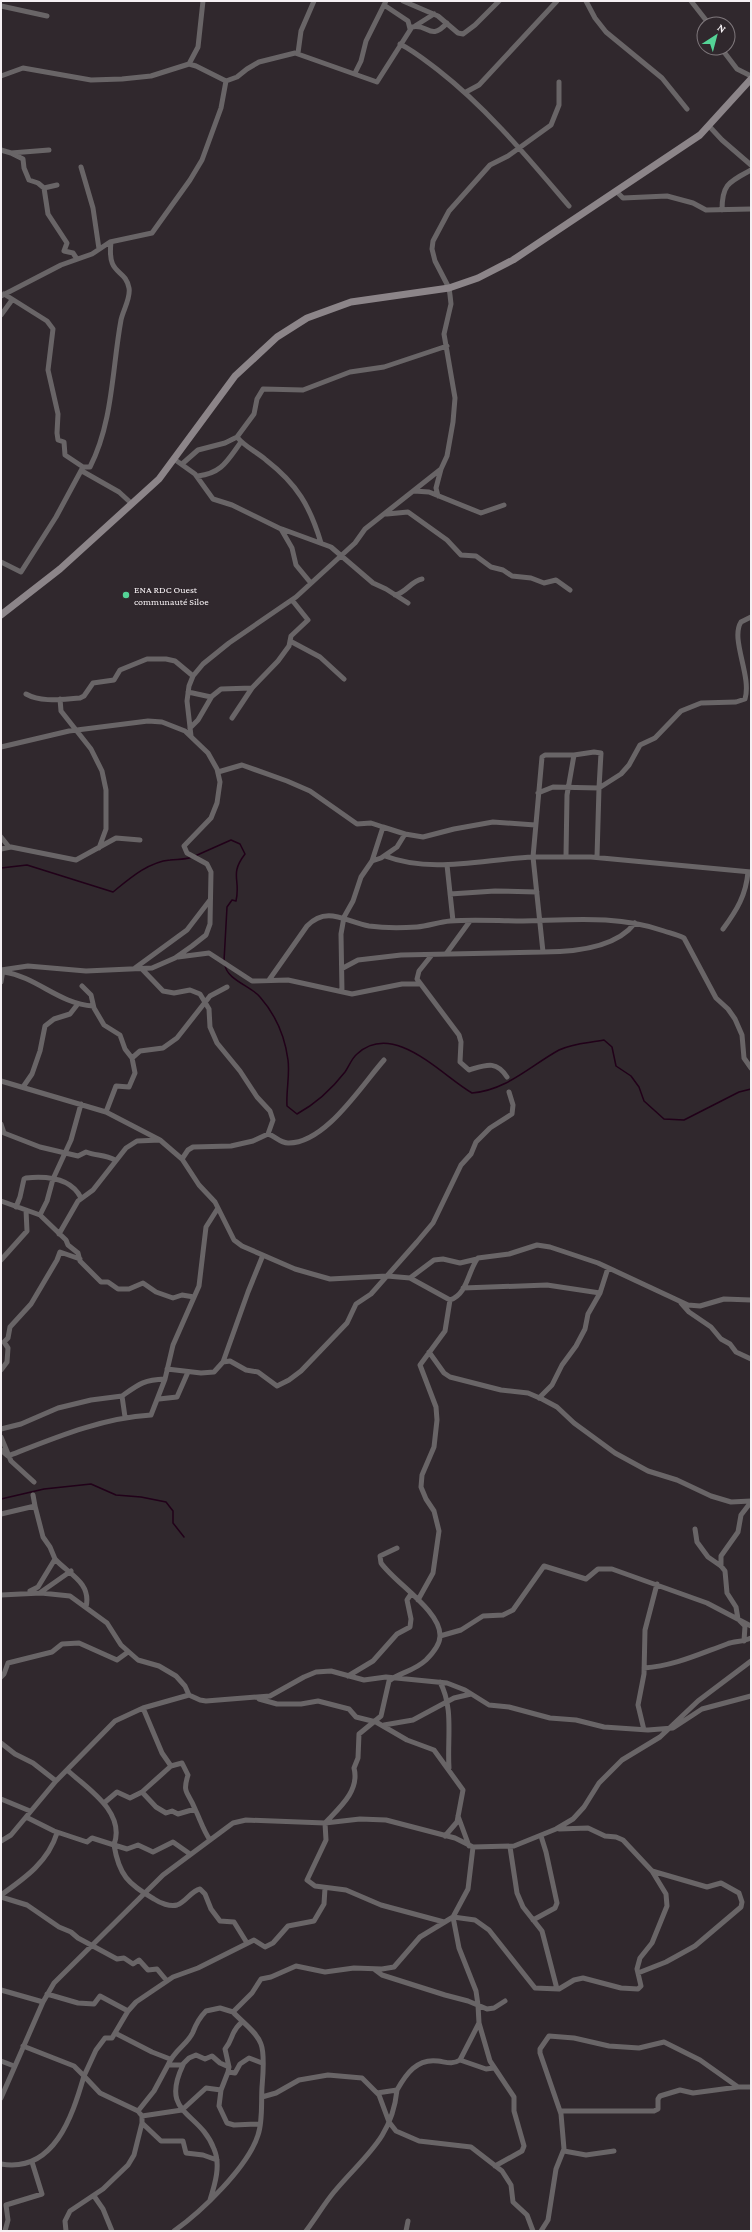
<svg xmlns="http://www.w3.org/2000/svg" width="752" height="2232" viewBox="0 0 752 2232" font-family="'Crimson Pro',serif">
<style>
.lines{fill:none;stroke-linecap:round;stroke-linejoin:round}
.stream{stroke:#210119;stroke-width:1.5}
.minor{stroke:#696567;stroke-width:5}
.secondary{stroke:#8c8589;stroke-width:7}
.poi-dot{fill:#54d396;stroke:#30282d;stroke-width:1.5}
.labels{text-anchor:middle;stroke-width:3;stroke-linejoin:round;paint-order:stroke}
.poi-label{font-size:10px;fill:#f5f0f3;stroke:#30282d;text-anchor:start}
</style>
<rect width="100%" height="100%" fill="#30282d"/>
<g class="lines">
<!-- stream -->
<path class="stream" d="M195 856 231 840 240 844 245 854C229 875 241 879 236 901L232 900 227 907 224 961
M1 868 27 865 113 892C129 879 148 862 170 860 178 859 184 860 192 857
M225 965C227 980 251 986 260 997 275 1014 285 1037 288 1060 290 1075 286 1091 287 1106L297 1114C317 1103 331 1090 345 1072 349 1066 352 1058 357 1054 394 1020 442 1076 472 1093 507 1090 530 1066 559 1050 573 1043 589 1043 604 1040L612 1047 616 1066 631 1076 639 1087 644 1101 664 1119 684 1120 739 1092 751 1089
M1 1499 44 1489 91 1484 116 1495 141 1497 166 1502 173 1511V1523L184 1537"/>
<!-- minor -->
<path class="minor" d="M403 1 438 16 458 33 463 34 475 25 499 1
M586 1 595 18 606 32 662 78 687 109
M691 1 709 24
M384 5 408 21 410 29
M1 6 47 16
M415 26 434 14
M400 44C414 51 426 61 438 70 488 109 528 158 569 206
M721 48 737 69 751 76
M298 53 301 31 314 1
M189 64 198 47 203 1
M355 73 361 61 366 41 386 1
M1 76 23 68 91 80 122 79 151 76 189 64 196 66 226 81 237 77 247 69 259 62 295 53 377 82 412 27C428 23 430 42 447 23
M466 92 479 85 557 1
M709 126 722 140 751 165
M1 150 11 153 49 150
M11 153 23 159 24 168 29 180 38 183 44 188 57 185
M81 167 93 208 99 249
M44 188 48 214 67 243 64 251 73 253 77 259
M616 191 623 198 667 196 693 203 706 210 751 209
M722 210C722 184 729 182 751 170
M4 294 47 321 53 329 48 370 58 414 57 433 58 440 64 442 65 455 83 467
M1 296 61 265 92 254 110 242 152 233 190 180 202 160 221 108 226 81
M1 315 12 300
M237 437C245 447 257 452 266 460 297 484 310 506 321 543
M174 459 195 474 213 499 232 505 281 529 292 548 296 565 310 582
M182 464 198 450 225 443 237 437 254 414 257 399 263 389 303 390 350 372 384 367 447 346
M82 471 119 492 131 503
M198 476C222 473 227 461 241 442
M414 491 429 492 481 513 504 505
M438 496 436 488 441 469
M387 514 408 512 447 540 461 555 476 556 491 567 503 570 512 576 531 578 544 583 556 580 570 590
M282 529 331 547 373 583 386 589 408 603
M1 562 21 572 56 517 83 467H90C113 422 112 369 121 320 123 310 131 298 129 288 125 267 107 277 111 242
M395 595C406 593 411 581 422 579
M290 641 320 657 344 679
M188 692 211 697 221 689 252 688 278 661 289 646 291 636 308 620 292 600
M26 694C42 703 63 699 80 698L84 696 93 683 114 680 120 670 147 659H166L175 661 193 676
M60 699 61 711 91 749 102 771 106 790V829L99 848
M232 718 252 688
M190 728 198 720 212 696
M191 736 187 701 189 686 193 676 203 664 229 643 296 597 355 543 365 529 441 469 447 456 453 422 455 398 444 334 451 304 450 295 449 288 435 261 432 249 433 241 449 211 490 165 508 156 551 125 559 105V82
M1 747 69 731 148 721 162 722 185 731 208 753 217 769 220 782 217 803 211 818 184 846 187 853 207 864 211 872 210 924 206 935 192 946 175 958 152 968 86 971 28 966 1 970
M218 772 242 765 287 781 310 791 357 824 371 823 383 827 372 861
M383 827 405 834
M1 837 9 847
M1 849 11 847 76 860 116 838 140 840
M385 856C432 874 484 859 533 857L542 757 545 755H574L594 752 601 753 599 788 553 787 538 793
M566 856 567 795 574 755
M597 857 599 788 621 774 629 765 640 745 655 738 681 711 701 703 736 702 745 699C752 676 730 639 741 622L751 617
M447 865 453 921
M450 894 495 891 537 892
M723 929C737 910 746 895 748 872
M543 952C572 952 616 948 635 923
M446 954 470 921
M431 956 419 971 417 979 459 1035 461 1042 460 1062 469 1070C486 1065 496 1060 507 1077
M178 957 209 953 252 981 288 980 352 994 402 984H420
M135 968 187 930 210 900
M141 968 163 991 174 993 190 990 200 994 209 1009 210 1027 217 1043 240 1071 257 1097 270 1111 273 1120 268 1134
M343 968 358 960 401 955 543 952 533 857H591L751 872
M4 972C37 977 59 1004 93 1006
M269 980 307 926C327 905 346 922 369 926 383 928 403 928 417 927 428 926 439 922 450 921 474 919 499 921 523 921 571 920 618 915 664 931 670 933 678 935 684 938L716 998 728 1009 735 1019 742 1035 744 1058 751 1068
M1 982 3 970
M82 986 91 995 94 1008 104 1025 120 1035 125 1049 132 1058 135 1073 129 1087 116 1086 106 1112
M342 992 341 934 344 917 353 901 361 877 372 861 381 858 397 847 405 834 423 837 454 829 493 822 535 825
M132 1058 140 1051 163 1048 177 1038 210 996 227 987
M1 1081 106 1112 160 1140 182 1159 199 1185 215 1202 234 1240 242 1246 295 1269 330 1279 387 1276 410 1278 450 1300C468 1294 468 1270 478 1258L509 1254 537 1245 550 1247 598 1263 688 1305 700 1306 724 1299 751 1300
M23 1087 32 1074 40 1051 45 1026 54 1019 70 1014 77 1005
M1 1124 4 1133 40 1147 78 1156 86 1152C96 1156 105 1154 115 1160
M182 1159 188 1150 193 1147 231 1146 253 1141 268 1134C275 1136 280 1143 288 1143 325 1144 361 1086 384 1060
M1 1201 40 1215 66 1240 68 1245 78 1253 80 1261 101 1282H108L118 1289H129L143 1283 156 1292 173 1298 182 1295 194 1297
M16 1207 20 1197 24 1179 26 1178C46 1176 71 1178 81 1198
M40 1215 47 1201 53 1179 71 1140 81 1104
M59 1234 78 1201 93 1190 126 1148 137 1141 160 1140
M1 1260 27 1231 26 1210
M410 1278 434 1260 443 1259 460 1263 477 1259
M463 1288 547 1285 600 1293 608 1268
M681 1303 689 1312 711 1327 721 1339 730 1344 736 1352 751 1359
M429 1352 444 1373 450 1377 501 1390 528 1393 542 1399 557 1407 574 1423 615 1453 648 1471 677 1480 711 1496 731 1502 751 1501
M223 1362 248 1292 263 1255
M167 1369 201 1373 214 1372 223 1362 230 1361 246 1370 258 1372 277 1386 289 1380 301 1371 347 1323 356 1304 371 1294 417 1242 433 1223 461 1165 471 1154 476 1142 490 1128 512 1114 513 1105 509 1092
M1 1370 7 1362 8 1348 4 1342 8 1338 10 1327 31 1304 57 1260 60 1252 80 1259
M122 1396C139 1384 143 1380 165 1379
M539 1398 552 1385 562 1365 576 1346 585 1329 588 1314 600 1293
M159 1399 177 1397 188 1372
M1 1429 21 1424 58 1408 91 1400 122 1396 125 1417
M1 1437 11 1461 34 1482
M1 1450 8 1456C54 1438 101 1418 151 1415L165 1379 173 1345 199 1286 206 1227 218 1208
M1 1514 35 1506 33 1495
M695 1529 697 1542 708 1557 721 1566 725 1571 727 1593 736 1607 738 1619 745 1626 744 1641
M397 1548 380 1556 381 1563C395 1583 441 1611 440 1636 440 1645 432 1654 426 1660 413 1672 400 1672 389 1681L381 1716 359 1734 358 1758 354 1768C360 1791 339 1808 325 1823L326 1840 307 1880 315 1886 346 1890 381 1905 444 1922
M55 1559C67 1573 92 1582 86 1607
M721 1566V1556L738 1532 741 1515 751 1502
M30 1591 38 1587 55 1559 50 1547 43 1537 35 1506
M41 1592 71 1571
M1 1595 41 1593 70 1596 107 1623 121 1645 138 1660 159 1666 176 1676 185 1686 189 1695
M418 1600 433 1573 439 1531 434 1511 426 1499 421 1487 422 1475 434 1447 437 1420 436 1407 420 1365 445 1331 450 1300
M440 1636 461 1630 483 1616 503 1615 513 1610 544 1566 586 1579 598 1569H612L707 1603 751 1626
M644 1668C674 1666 699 1654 727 1644 735 1641 743 1642 751 1638
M348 1676 373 1661 397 1634 410 1627 411 1619 407 1600 411 1594
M1 1677 4 1674 8 1663 52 1652 62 1644 79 1643 117 1660 128 1652
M440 1682C454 1708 447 1739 449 1768
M259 1699 277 1704H301L318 1701 349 1709 356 1717 376 1722 407 1740 434 1750 463 1790 457 1822 445 1836
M143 1708 162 1753 171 1766 142 1792 156 1807 166 1813 172 1811 178 1814 195 1809C200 1819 203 1830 210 1840
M384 1725 413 1720 454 1698 471 1694
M644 1730 638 1705 644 1674 645 1630 657 1584
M1 1743 15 1754 33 1763 56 1781
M171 1766 182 1763 188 1775C182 1794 188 1791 195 1809
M67 1770C87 1788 126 1812 114 1845L127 1849 138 1845 153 1852 173 1842 190 1854
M1 1799 30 1811
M104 1803 117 1792 130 1798 142 1792
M458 1816 469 1846
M26 1817 54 1831 87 1842 92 1838 114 1845C119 1875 128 1884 154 1899 160 1903 170 1907 177 1905 186 1902 191 1891 200 1889L205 1894 211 1909 220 1921 234 1922 247 1943
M559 1829 588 1828 605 1836 616 1837 623 1840 652 1871 707 1887 721 1883 739 1893 742 1902 741 1907 695 1946 666 1962 638 1973
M1 1841 11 1835 56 1781 115 1721 143 1708 189 1695 200 1700 206 1701 270 1696 304 1677 316 1672 331 1671 364 1680 386 1677 447 1683 465 1690 489 1705 509 1707 550 1718 576 1720 604 1727 648 1730 673 1728 702 1709 751 1696
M510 1847 517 1893 523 1907 542 1931 557 1989
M1 1895C25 1878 48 1862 57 1833
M1 1897 27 1905 59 1927 71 1932 78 1938 117 1959 124 1958 133 1964 139 1960 148 1970 157 1969 167 1981
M533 1920 555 1908 557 1903 546 1852 541 1836
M374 1969 382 1975 445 1995 468 2001 487 2009 494 2008 505 2001
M1 1990 43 2002
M47 1994 78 2003 94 2004 100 1996 128 2011 136 2002 173 1977 198 1968 254 1940 265 1947 273 1943 288 1926 314 1921 324 1904 325 1888
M128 2011 112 2038H105L96 2050 84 2076 100 2093 138 2111 142 2116V2123L161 2141H183L186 2153 203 2155 217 2160
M479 2023 490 2061 514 2097V2111L524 2146 522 2151 495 2166
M115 2033 152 2052 170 2059
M460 2060 486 2069 494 2068
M1 2061 14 2066
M168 2065C174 2050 188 2044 193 2032 196 2024 200 2017 206 2011L220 2008 233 2012
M183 2065C159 2115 200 2111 214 2149 221 2165 215 2184 210 2200
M229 2067 225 2049C234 2038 230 2032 242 2022
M221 2090 219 2106 227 2123 234 2125 259 2124
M377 2093 397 2090C406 2074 417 2058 438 2061 446 2062 452 2065 460 2060L479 2023 478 2005 476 1991 459 1948 453 1917 475 1920 489 1930 535 1988 559 1989 574 1980 583 1978 621 1988 638 1989 641 1986 637 1969 640 1958 652 1943 667 1906 666 1894 652 1871
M262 2097 276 2093 299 2080 328 2075 362 2078 379 2095 389 2122 396 2131 419 2141 471 2147 502 2171 511 2185 513 2202 527 2215 533 2231
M1 2098 43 2002 54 1983 163 1875 233 1823 246 1820 325 1823 360 1819 386 1820 455 1838 473 1847 514 1846 556 1829 573 1819 584 1807 599 1783 622 1760 660 1737 698 1701 751 1661
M138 2111 154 2091 168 2065H182L189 2058 196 2055 205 2059 212 2056 220 2063 229 2067 228 2072
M560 2111H654L658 2109V2099L660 2096 680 2090 693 2093 738 2087
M142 2116 182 2110 206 2088 221 2090 228 2072 235 2073 240 2064 249 2058 262 2063
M564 2151 586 2155 614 2151
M1 2164C54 2173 72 2117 84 2076L74 2066 23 2046
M94 2196 103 2209 112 2231
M5 2231 8 2220 6 2205 42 2194 32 2162
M66 2231 65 2221 70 2211 103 2189 128 2165 134 2155 142 2123
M174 2231C201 2212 248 2167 258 2135 263 2121 261 2102 262 2087 263 2075 265 2055 261 2044 257 2032 241 2021 233 2012L252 1993 261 1979 271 1977 296 1966 325 1972 354 1968 382 1969 394 1967 420 1937 453 1917 468 1889 473 1847
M306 2231C316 2218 324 2204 334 2192 364 2156 392 2139 397 2090
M406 2231 408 2221
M541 2231 548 2220 556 2169 564 2149 561 2114 540 2053V2049L549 2036 574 2038 609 2046 639 2048 664 2042 700 2060 738 2087H751"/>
<!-- secondary -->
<path class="secondary" d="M1 615 60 569 159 479 235 376 277 337 307 318 351 302 449 288 478 278 513 260 700 135 751 79"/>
</g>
<!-- markers -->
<circle class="poi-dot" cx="126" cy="595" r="4"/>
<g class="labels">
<!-- poi labels -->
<g class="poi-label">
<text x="134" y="593">ENA RDC Ouest<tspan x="134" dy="12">communauté Siloe</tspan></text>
</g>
</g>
<!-- border -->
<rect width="752" height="2232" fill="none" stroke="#f5f0f3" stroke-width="4"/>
<!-- north arrow -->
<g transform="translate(716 36) rotate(36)"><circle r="19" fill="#30282d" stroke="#7f787c"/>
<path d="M0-3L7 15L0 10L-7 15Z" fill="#54d396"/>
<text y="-6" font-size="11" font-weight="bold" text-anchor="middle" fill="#f5f0f3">N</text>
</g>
</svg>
